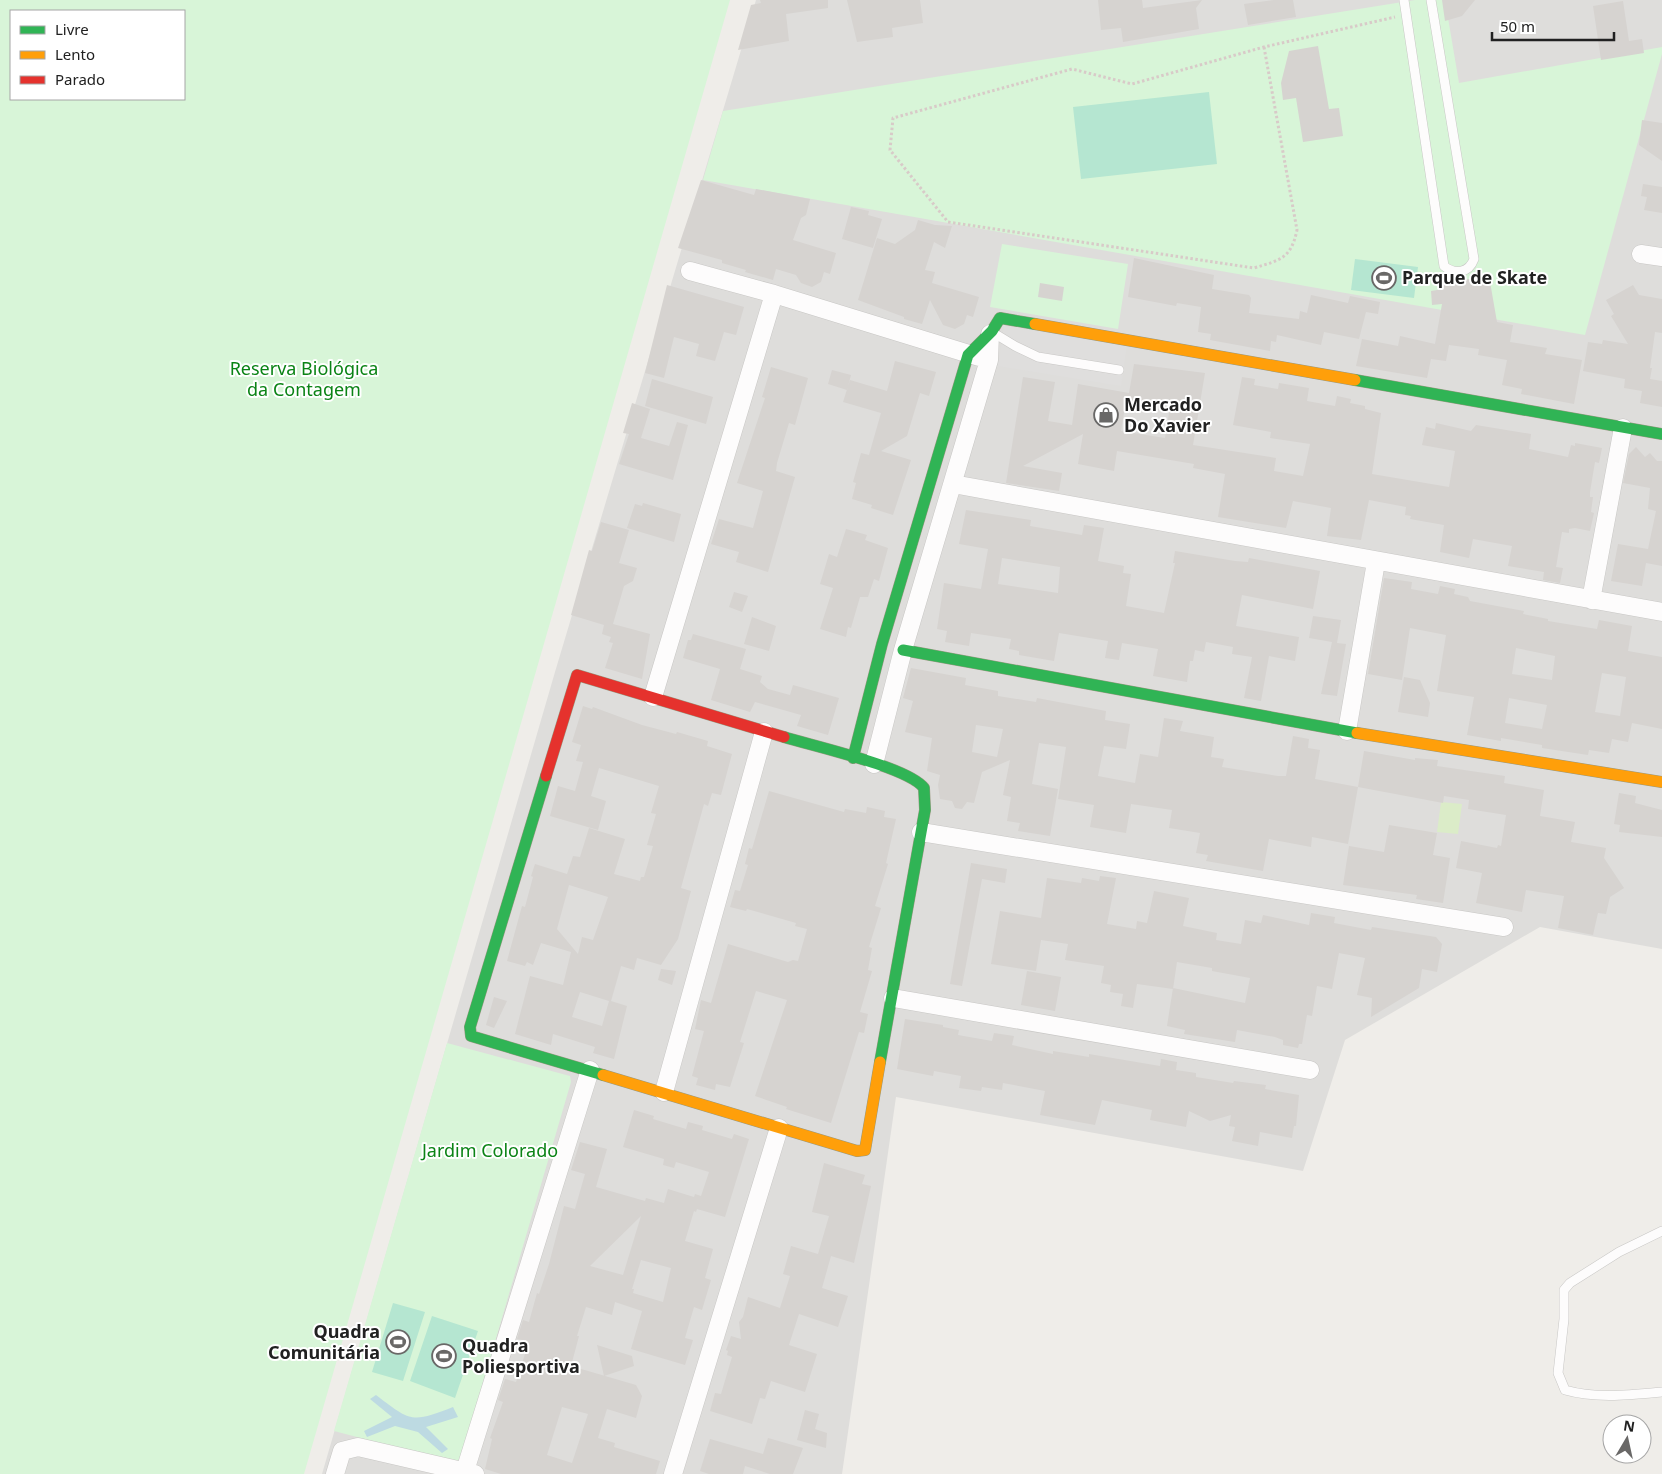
<svg xmlns="http://www.w3.org/2000/svg" width="1662" height="1474" viewBox="0 0 1662 1474" font-family="'Noto Sans',sans-serif">
<style>
.residential{fill:#dedddb}
.grass{fill:#dbecc8}
.park{fill:#d8f5d8;fill-rule:evenodd}
.pitch{fill:#b5e6d1}
.parking{fill:#dfdedd}
.water{fill:#bddae2}
.building{fill:#d6d3d0;fill-rule:evenodd}
.lines{fill:none;stroke-linecap:round;stroke-linejoin:round}
.lane-casing{stroke:#c8c7c5;stroke-width:10}
.street-casing{stroke:#c8c7c5;stroke-width:19}
.fast-casing{stroke:#989980;stroke-width:12}
.slow-casing{stroke:#989980;stroke-width:12}
.jam-casing{stroke:#989980;stroke-width:12}
.path{stroke:#d8cac8;stroke-width:3;stroke-dasharray:2.5 2.5;stroke-linecap:butt}
.lane{stroke:#fdfcfc;stroke-width:9}
.street{stroke:#fdfcfc;stroke-width:18}
.fast{stroke:#30b455;stroke-width:11}
.slow{stroke:#ff9f0a;stroke-width:11}
.jam{stroke:#e5322d;stroke-width:11}
.labels{text-anchor:middle;stroke-width:4;stroke-linejoin:round;paint-order:stroke}
.poi-label{font-size:18px;font-weight:bold;fill:#212121;stroke:#fff;text-anchor:start}
.park-label{font-size:18px;fill:#0a8315;stroke:#fff}
</style>
<rect width="100%" height="100%" fill="#efede9"/>
<!-- residential -->
<path class="residential" d="M756 0H1662V949L1540 927 1345 1040 1303 1171 896 1097 842 1474H322L555 672Z"/>
<!-- grass -->
<path class="grass" d="M1441 802 1462 804 1458 834 1437 832Z"/>
<!-- park -->
<path class="park" d="M0 0H730L304 1474H0ZM184 11V99H11V11Z
M1415 0H1445L1459 83 1662 47V54L1585 335 703 180 723 111Z
M1002 244 1128 264 1118 329 990 307Z
M447 1043 570 1076 571 1082 461 1458 456 1463 334 1431Z"/>
<!-- pitch -->
<path class="pitch" d="M1209 92 1217 164 1081 179 1073 107Z
M1355 259 1418 267 1414 298 1351 290Z
M393 1303 425 1312 403 1381 372 1372Z
M432 1316 478 1331 455 1398 410 1381Z"/>
<!-- parking -->
<path class="parking" d="M1004 326 1127 345 1121 386 998 366Z"/>
<!-- water -->
<path class="water" d="M376 1395C411 1422 412 1423 453 1407L458 1417 426 1427 448 1449 442 1453 418 1432 395 1426 367 1437 364 1431 392 1417 370 1399Z"/>
<!-- building -->
<path class="building" d="M760 0H828V8L786 14 789 41 738 50 751 5 761 3Z
M847 0H920L923 23 892 28 893 37 857 42Z
M1098 0H1142L1143 8 1202 0 1196 8 1199 29 1123 42 1121 28 1101 30Z
M1274 0H1293L1296 17 1248 25 1244 4Z
M1442 0H1475L1462 16 1445 21Z
M1623 1 1629 41 1642 39 1644 53 1601 60 1593 6Z
M1318 46 1329 109 1339 108 1343 136 1303 142 1296 98 1283 100 1281 83 1289 51Z
M1642 120 1662 123V161L1639 145Z
M701 180 754 195 756 189 810 199 806 215 801 218 793 240 836 253 830 274 824 272 821 282 812 287 801 283 796 275 776 269 773 280 745 272 746 270 722 263V260L678 248Z
M1643 184 1662 187V213L1644 210 1647 197 1641 196Z
M851 207 869 211 868 215 882 219 873 248 842 239Z
M918 220 935 225 952 226 945 248 934 242 925 270 935 272 932 283 979 297 973 317 967 315 964 324 955 329 943 325 930 300 922 324 904 319V317L858 300 877 238 895 244 915 230Z
M1134 258 1214 275 1212 289 1249 295 1251 298 1249 313 1299 319 1300 311 1307 313 1311 295 1348 303 1350 296 1380 302 1378 314 1366 312 1359 339 1324 332 1321 345 1277 335 1276 342 1271 341 1270 351 1210 340 1211 334 1198 332 1201 307 1177 303 1176 306 1128 297Z
M1489 276 1497 322 1513 325 1510 342 1547 348 1545 354 1582 360 1574 404 1521 394 1522 389 1502 385 1507 360 1478 355 1479 349 1449 345 1446 361 1431 359 1427 378 1356 366 1362 339 1398 346 1400 336 1435 344 1442 304 1432 305 1431 291 1443 289 1442 283Z
M1040 283 1064 287 1062 301 1038 297Z
M667 285 744 307 736 335 724 332 715 361 696 356 699 344 674 337 664 378 645 373Z
M1633 285 1639 295 1662 299V333L1655 332 1650 368H1652L1650 379 1662 381V407L1640 403 1642 391 1624 388 1625 379 1583 371 1588 342 1602 344 1603 340 1628 344 1611 316 1614 314 1606 300Z
M895 361 936 372 929 396 920 393 907 436 881 451 911 460 893 515 871 508 872 505 852 499 856 483 853 482 861 453 869 455 881 413 843 402 850 380 887 391Z
M1134 364 1205 373 1193 445 1276 458 1274 471 1303 476 1310 444 1270 438 1271 432 1233 425 1242 377 1255 379 1254 385 1278 389 1279 383 1309 388 1307 401 1335 406 1337 396 1351 399 1350 403 1365 406V409L1381 413 1372 474 1449 487 1455 451 1422 445 1426 427 1435 429 1436 423 1471 431 1476 425 1531 434 1529 449 1568 457 1571 445 1575 446V443L1602 448 1599 463 1595 462 1590 492V497H1593L1591 512 1594 513 1590 531 1575 528 1569 529V533L1562 532 1556 567 1563 568 1560 583 1543 580 1544 572 1508 566 1512 546 1473 539 1469 558 1440 552 1444 525 1410 519 1411 516 1405 515 1406 507 1369 500 1361 540 1327 536 1331 508 1293 501 1286 528 1218 517 1225 474 1193 468 1194 464 1117 451 1114 471 1078 464 1083 434 1023 466 1062 473 1059 491 1006 483 1023 377 1055 382 1048 421 1072 425 1078 384 1129 393ZM1171 401 1165 438 1121 431 1125 407 1151 410Z
M771 367 808 378 795 425 789 423 777 463 776 471 795 477 768 572 736 562 739 552 711 544 719 519 753 528 763 491 737 483 765 398 762 397Z
M832 370 851 375 847 390 828 384Z
M652 379 713 397 706 424 645 406Z
M632 403 650 409 641 438 669 446 677 422 688 425 673 480 619 464 629 434 623 433Z
M1636 447 1645 457 1650 453 1657 461H1662V566L1646 563 1642 586 1611 581 1618 544 1648 549 1656 511 1648 509 1650 488 1623 483 1629 454Z
M643 503 681 514 674 542 627 528 635 504 642 506Z
M966 510 1031 520 1030 526 1082 535 1084 525 1104 528 1098 561 1124 566 1123 573 1131 574 1126 606 1164 613 1175 563H1173L1175 551 1235 561 1248 562 1249 558 1320 571 1313 609 1242 595 1236 626 1299 637 1295 661 1269 656 1261 701 1244 698 1252 657 1232 654 1233 647 1206 642 1204 652 1195 650 1193 661H1190L1187 682 1153 676 1158 649 1122 643 1119 660 1105 658 1108 641 1059 633 1054 661 1019 655V651L1009 649 1011 639 971 633 969 646 945 642 947 631 937 629 944 583 981 589 988 549 959 544ZM1002 558 1060 567 1058 593 998 584Z
M601 522 629 530 619 563 637 568 633 581 624 586 613 624 650 634 642 679 605 668 613 643 609 642 611 637 602 634 604 625 571 615 589 550 592 551Z
M846 529 867 535 865 540 888 548 879 581 874 579 868 597H860L851 628 848 627 846 637 820 629 833 588 820 584 829 554 837 557Z
M1384 578 1412 582 1411 589 1438 594 1440 586 1455 589 1454 594 1468 597 1470 601 1524 611 1523 614 1548 619V621L1597 629 1599 620 1632 626 1628 651 1662 657V729L1632 723 1628 742 1612 739 1609 753 1589 750 1588 755 1542 748V745L1501 738V741L1467 735 1474 697 1437 691 1446 635 1410 628 1402 680 1368 674ZM1516 648 1555 656 1552 680 1512 674ZM1602 673 1626 677 1620 716 1595 712ZM1509 698 1547 705 1542 729 1505 723Z
M734 592 748 596 742 612 729 607Z
M1313 616 1341 620 1337 643 1346 644 1337 696 1321 694 1332 642 1309 638Z
M752 617 776 626 769 651 744 644Z
M693 634 746 649 740 669 762 676 760 682 768 689 790 695 793 685 839 698 828 735 797 726 801 715 755 702 750 712 711 700 720 669 683 658 688 640H691Z
M911 668 966 678 965 685 998 691V696L1036 702 1037 698 1106 711 1105 720 1130 724 1126 749 1104 746 1098 776 1135 783 1140 754 1158 757 1164 718 1183 721 1180 731 1214 737 1211 757 1224 759 1222 767 1278 776H1286L1293 736 1309 739 1308 748 1320 750 1315 779 1358 787 1348 844 1312 837 1311 847 1269 839 1263 871 1206 861 1208 855 1196 853 1200 833 1169 828 1172 810 1131 804 1126 833 1090 827 1094 805 1058 799 1066 747 1039 743 1032 784 1058 789 1050 836 1018 831 1020 823 1007 821 1011 797 1003 795 1010 760 982 772 974 803 967 802 962 809 955 808 952 801 940 799 938 785 940 775 927 771 932 738 905 732 913 701 903 698ZM976 725 1003 729 997 757 972 752Z
M1404 677 1420 680 1430 703 1428 717 1398 712Z
M583 706 592 709 593 707 642 725 676 734 677 732 708 741 707 746 732 754 721 795 712 793 708 806 704 804 681 888 691 891 678 939 661 965 637 958 634 970 621 966 611 1001 627 1006 614 1059 593 1053 595 1047 553 1034 551 1045 515 1034 530 976 563 985 571 952 541 943 533 965 527 962 525 966 507 961 522 906 525 907 533 877 531 876 535 864 567 874 573 856 580 857 589 828 625 839 614 874 640 881 641 877H644L653 846 647 845 656 814 651 813 659 786 599 768 591 796 606 801 598 830 550 816 558 786 575 791 583 762 576 761 581 745 572 742ZM569 885 608 897 593 940 582 937 578 954 557 929ZM580 992 609 1001 602 1026 572 1017Z
M1364 751 1415 760V758L1438 760 1437 766 1505 776 1504 783 1544 790 1540 816 1575 822 1571 842 1606 848 1604 858 1624 888 1610 897 1606 914 1598 913 1593 935 1558 928 1564 896 1526 890 1522 912 1476 903 1482 873 1456 868 1461 841 1497 848 1498 845 1501 846 1506 815 1468 809 1469 800 1444 796 1443 803 1358 787Z
M769 791 844 812 845 809 866 813 867 807 885 811 884 817 896 819 886 863 888 864 875 906 881 908 869 947 872 948 868 970 872 971 860 1012 868 1014 864 1033 859 1032 831 1123 786 1109 787 1107 755 1096 787 1000 756 991 740 1042 744 1043 730 1087 716 1084 715 1090 696 1085 698 1078 692 1076 704 1031 695 1029 701 1000 711 1003 728 944 788 962 793 960 798 961 807 929 795 926 796 923 747 909 746 911 730 907 735 890 740 891 748 865 745 864 749 848 752 849Z
M1619 793 1636 796 1635 803 1662 810V837L1619 832 1620 825 1614 824Z
M1389 825 1437 833 1433 855 1450 858 1443 903 1416 899 1417 895 1343 885 1349 846 1384 852Z
M971 863 1007 869 1005 883 982 879 962 986 950 984Z
M1100 876 1116 878 1107 924 1136 929 1137 921 1147 923 1154 891 1189 898 1183 926 1217 933 1216 940 1241 944 1245 920 1261 923 1263 915 1309 925 1311 913 1335 917 1334 923 1371 930 1372 927 1436 937 1442 944 1437 972 1422 969 1419 988 1371 1017 1372 998 1357 995 1365 958 1339 953 1332 989 1317 986 1312 1016 1307 1015 1302 1044H1299L1298 1048 1283 1045V1040L1275 1037 1237 1030 1235 1042 1184 1034 1185 1030 1167 1026 1173 988 1245 1003 1250 978 1212 971V968L1177 962 1173 989 1137 984 1133 1008 1121 1006 1123 994 1110 992 1111 985 1101 983 1104 966 1065 960 1068 944 1041 940 1036 971 991 964 1000 911 1041 918 1047 878 1081 883 1082 878 1099 881Z
M661 969 676 971 672 985 658 980Z
M1027 971 1061 977 1055 1011 1021 1005Z
M494 997 507 1001 494 1028 486 1025Z
M905 1019 943 1025V1027L959 1030 958 1035 992 1041 994 1033 1014 1036 1012 1045 1053 1054V1051L1089 1057V1054L1160 1066 1161 1059 1177 1062 1176 1070 1196 1073V1077L1233 1083 1234 1081 1266 1085 1265 1089 1299 1095 1296 1126H1294L1292 1138 1260 1132 1258 1146 1232 1141 1235 1127 1229 1126 1231 1115 1210 1121 1189 1111 1186 1127 1150 1120 1152 1110 1102 1100 1095 1125 1040 1115 1045 1091 1003 1083 1002 1090 982 1087 981 1091 959 1088 961 1076 934 1071 933 1076 897 1069Z
M634 1110 654 1116 653 1119 686 1129 688 1122 703 1126 702 1130 732 1139 734 1134 749 1139 725 1217 697 1209 696 1212 694 1211 685 1241 713 1249 705 1278 711 1280 702 1310 694 1307 685 1338 693 1340 685 1365 631 1349 642 1311 615 1302 612 1315 586 1307 577 1336H579L571 1366 636 1385 642 1396 636 1418 607 1409 598 1438 615 1443 614 1447 660 1461 656 1474H501L485 1469 492 1439 490 1438 503 1402 498 1400 505 1379 516 1382 526 1351 519 1350 522 1340 517 1339 523 1320 529 1322 537 1293 539 1294 549 1264 564 1206 575 1209 585 1174 571 1170 580 1142 607 1149 596 1187 645 1201 646 1198 664 1203 668 1189 694 1197 695 1194 701 1196 709 1172 676 1162 674 1168 663 1165 664 1159 623 1147ZM641 1216 623 1275 590 1266ZM641 1260 671 1268 663 1302 633 1293 634 1289H632ZM562 1407 588 1414 572 1463 547 1455Z
M824 1163 865 1175 862 1184 871 1186 854 1263 831 1256 822 1288 848 1296 838 1327 799 1314 789 1345 817 1354 805 1392 771 1381 765 1399 760 1398 752 1424 710 1411 715 1393 721 1394 732 1357 727 1355 728 1351 726 1350 731 1336 741 1339 739 1322 743 1317 748 1297 780 1308 790 1276 783 1274 791 1246 818 1254 829 1216 812 1212Z
M597 1345 632 1356 634 1366 604 1376Z
M805 1410 819 1414 815 1429 827 1433 826 1448 797 1440Z
M768 1438 803 1448 793 1474H770L745 1466 743 1474H709L700 1471 710 1439 763 1454Z"/>
<g class="lines">
<!-- lane casing -->
<g class="lane-casing">
<path id="lane" d="M1404 0 1444 266C1455 275 1469 273 1474 259L1431 0
M992 332 1015 346 1038 357 1119 370
M1662 1231 1619 1252 1570 1283 1564 1290V1319L1558 1373 1565 1390C1596 1399 1630 1395 1662 1392"/>
</g>
<!-- street casing -->
<g class="street-casing">
<path id="street" d="M1641 254 1662 257
M690 271 774 294 979 357
M953 484 1662 612
M1591 600 1623 428
M653 697 774 294
M1347 731 1376 562
M874 764 903 650 989 360 990 334
M921 832 1504 927
M893 998 1310 1070
M664 1092 764 732
M465 1471 590 1070
M335 1474 342 1451 358 1447 475 1474
M673 1474 779 1128"/>
</g>
<!-- fast casing -->
<g class="fast-casing">
<path id="fast" d="M1355 380 1662 434
M903 650 1357 733
M784 737C813 746 908 767 924 788L925 810 880 1062
M853 758 882 644 968 355 992 331 1000 318 1035 324
M546 776 470 1027 471 1036 603 1075"/>
</g>
<!-- slow casing -->
<g class="slow-casing">
<path id="slow" d="M1035 324 1355 380
M1357 733 1662 782
M603 1075 857 1151 865 1150 880 1062"/>
</g>
<!-- jam casing -->
<g class="jam-casing">
<path id="jam" d="M577 675 784 737
M546 776 577 675"/>
</g>
<!-- path -->
<path class="path" d="M1264 47 1297 230C1291 259 1280 260 1254 268L948 222 890 150 893 118 1072 69 1132 84 1264 47 1395 17"/>
<!-- lane -->
<use href="#lane" class="lane"/>
<!-- street -->
<use href="#street" class="street"/>
<!-- fast -->
<use href="#fast" class="fast"/>
<!-- slow -->
<use href="#slow" class="slow"/>
<!-- jam -->
<use href="#jam" class="jam"/>
</g>
<!-- icons -->
<defs>
<g id="stadium-ring" transform="scale(1.25)"><circle r="9.5" fill="#fff" stroke="#696867" stroke-width="1.5"/><path d="M0-5a6.5 5 0 1 0 0 10a6.5 5 0 1 0 0-10ZM-3.5-1.8h7v3.6h-7Z" fill="#696867"/></g>
<g id="shop-ring" transform="scale(1.25)"><circle r="9.5" fill="#fff" stroke="#696867" stroke-width="1.5"/><path d="M-5-2.5h2.3a2.7 3.5 0 0 1 5.4 0H5L5.5 6h-11ZM-1.5-2.5h3a1.5 2.3 0 0 0-3 0Z" fill="#696867"/></g>
</defs>
<g fill-rule="evenodd">
<use href="#stadium-ring" x="1384" y="278"/>
<use href="#shop-ring" x="1106" y="415"/>
<use href="#stadium-ring" x="398" y="1342"/>
<use href="#stadium-ring" x="444" y="1356"/>
</g>
<g class="labels">
<!-- poi labels -->
<g class="poi-label">
<text x="1402" y="284">Parque de Skate</text>
<text x="1124" y="411">Mercado<tspan x="1124" dy="21">Do Xavier</tspan></text>
<text x="380" y="1338" text-anchor="end">Quadra<tspan x="380" dy="21">Comunitária</tspan></text>
<text x="462" y="1352">Quadra<tspan x="462" dy="21">Poliesportiva</tspan></text>
</g>
<!-- park labels -->
<g class="park-label">
<text x="304" y="375">Reserva Biológica<tspan x="304" dy="21">da Contagem</tspan></text>
<text x="490" y="1157">Jardim Colorado</text>
</g>
</g>
<!-- legend -->
<rect x="10" y="10" width="175" height="90" fill="#ffffff" stroke="#a6a6a6"/>
<rect x="20" y="26" width="25" height="8" fill="#30b455" stroke="#a6a6a6"/>
<text x="55" y="35" font-size="15" fill="#212121">Livre</text>
<rect x="20" y="51" width="25" height="8" fill="#ff9f0a" stroke="#a6a6a6"/>
<text x="55" y="60" font-size="15" fill="#212121">Lento</text>
<rect x="20" y="76" width="25" height="8" fill="#e5322d" stroke="#a6a6a6"/>
<text x="55" y="85" font-size="15" fill="#212121">Parado</text>
<!-- north arrow -->
<g transform="translate(1627 1439) rotate(9)"><circle r="24" fill="#ffffff" stroke="#a6a6a6"/>
<path d="M0-4L9 19L0 12L-9 19Z" fill="#696867"/>
<text y="-8" font-size="14" font-weight="bold" text-anchor="middle" fill="#212121">N</text>
</g>
<!-- scale -->
<path d="M1492 32v8h122v-8" fill="none" stroke="#212121" stroke-width="2.5"/>
<text x="1500" y="32" font-size="15" fill="#212121" stroke="#ffffff" stroke-width="4" paint-order="stroke">50 m</text>
</svg>
